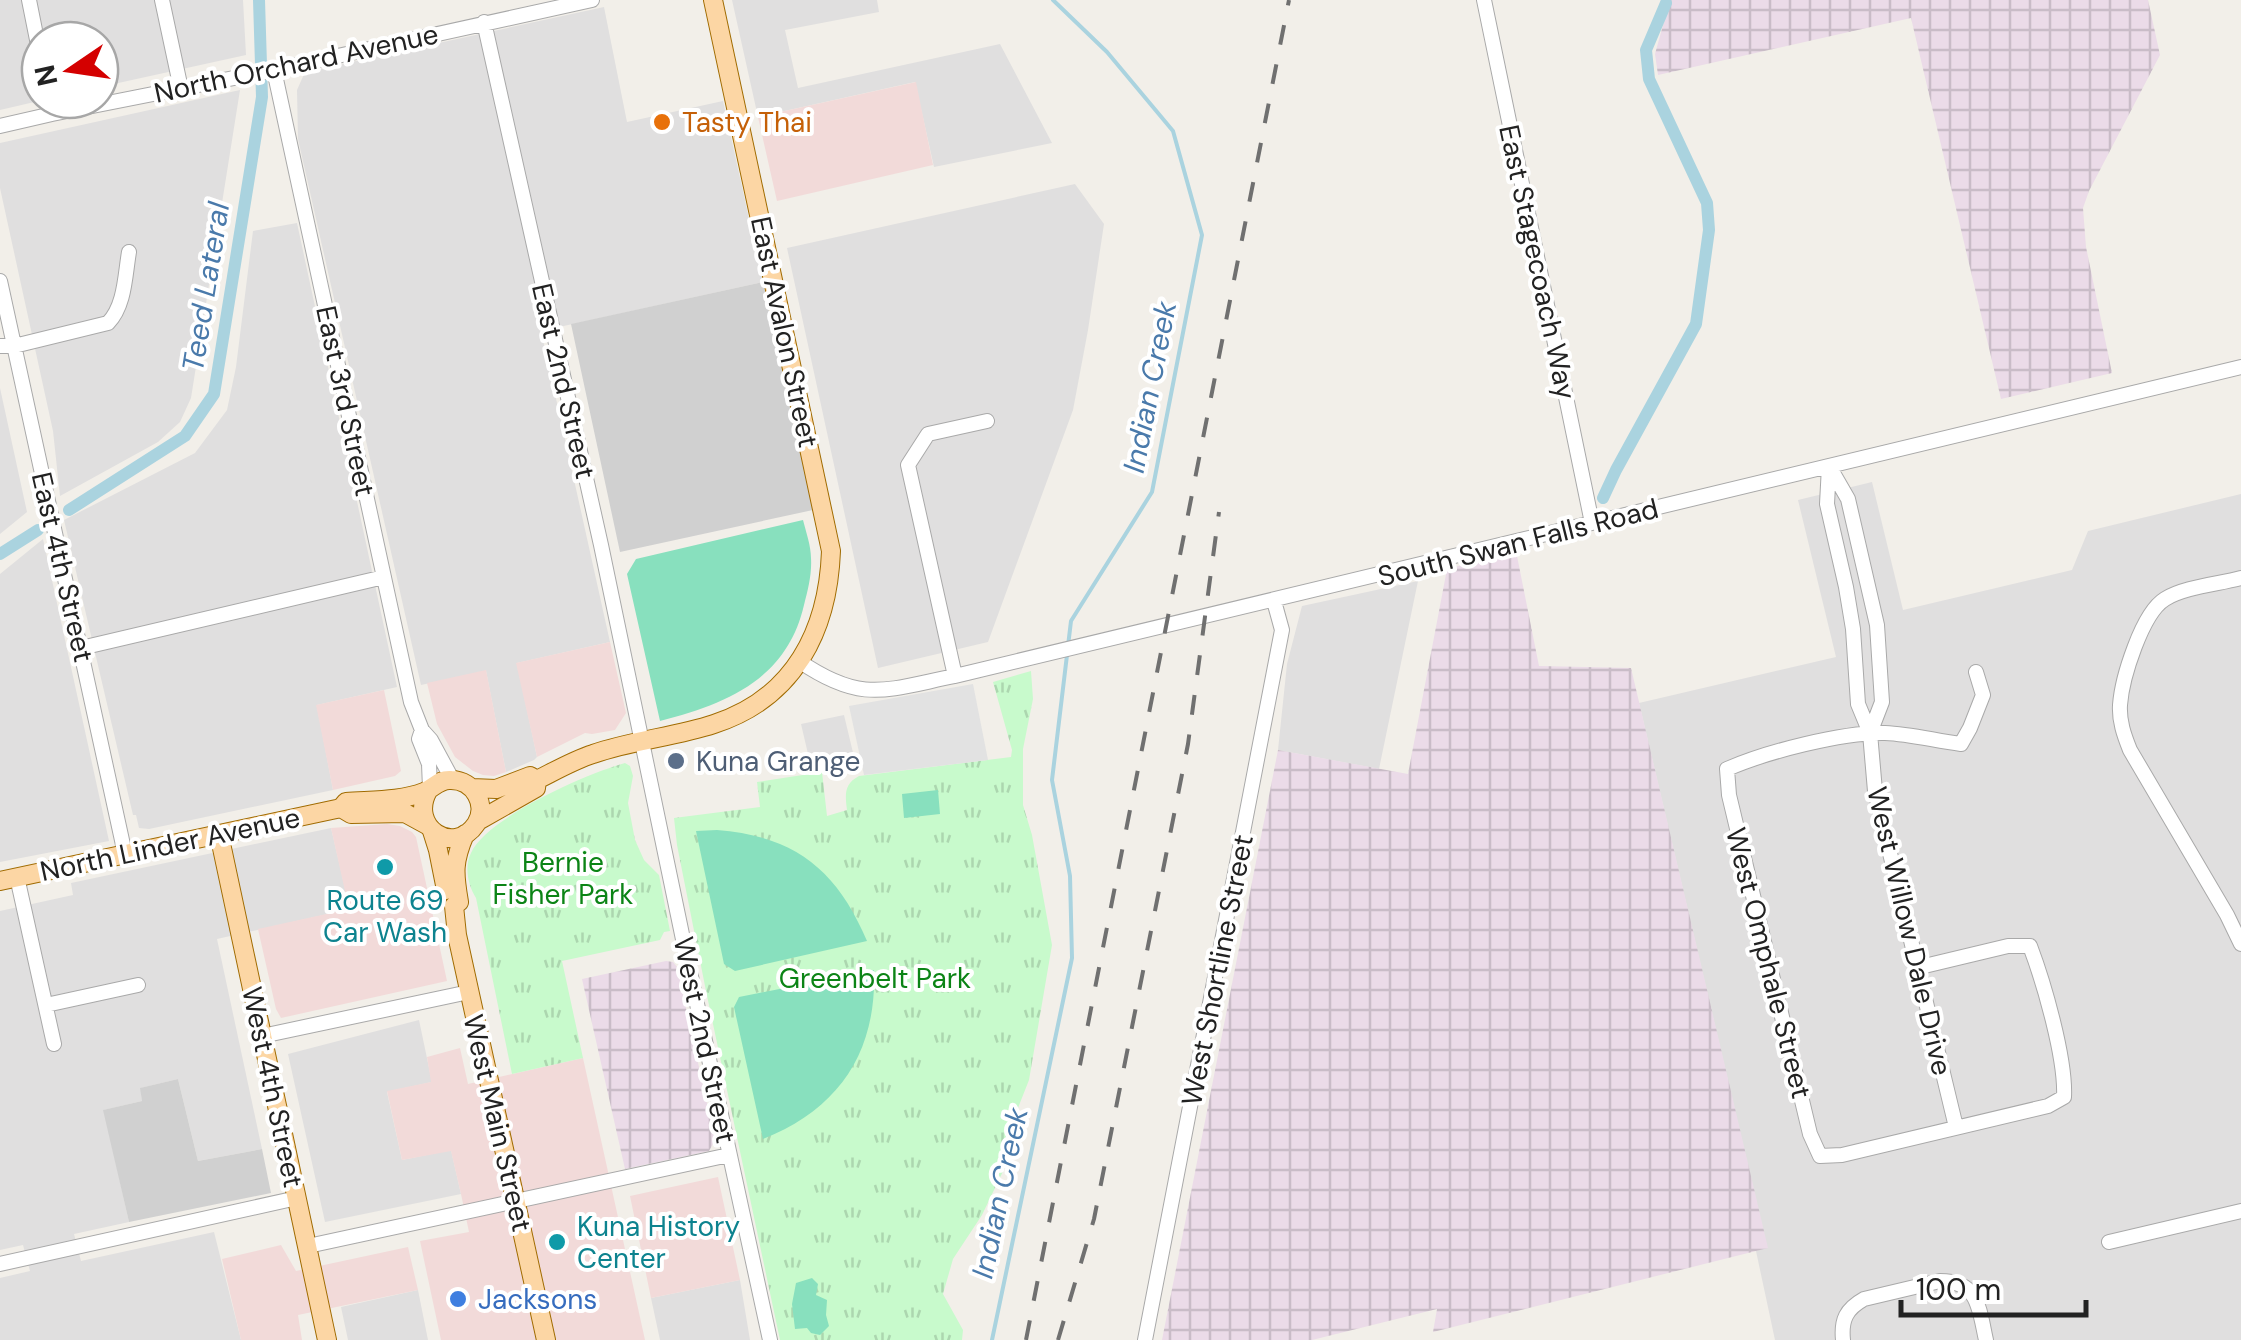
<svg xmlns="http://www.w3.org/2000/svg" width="2241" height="1340" viewBox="0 0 2241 1340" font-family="'DM Sans',sans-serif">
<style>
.residential{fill:#e0dfdf;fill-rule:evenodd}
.commercial{fill:#f2dad9}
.industrial{fill:url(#industrial-grid)}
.religious{fill:#d0d0d0}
.park{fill:url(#park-tufts)}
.pitch{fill:#88e0be}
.parking{fill:#e2e2e2}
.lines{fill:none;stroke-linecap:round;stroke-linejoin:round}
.stream{stroke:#aad3df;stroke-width:4}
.canal{stroke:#aad3df;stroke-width:12}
.minor-casing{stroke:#a9a9a9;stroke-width:16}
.major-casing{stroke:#a06b00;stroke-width:20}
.minor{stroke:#fff;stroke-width:14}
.major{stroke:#fcd6a4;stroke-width:18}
.rail{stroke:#707070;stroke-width:4;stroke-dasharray:20 20;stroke-linecap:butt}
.food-dot{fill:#e8710a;stroke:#fff;stroke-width:4}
.service-dot{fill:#5c6f8a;stroke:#fff;stroke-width:4}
.culture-dot{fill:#0f9aa8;stroke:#fff;stroke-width:4}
.shop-dot{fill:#3f7fe0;stroke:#fff;stroke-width:4}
.labels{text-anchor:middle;stroke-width:8;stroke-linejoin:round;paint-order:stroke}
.street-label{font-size:28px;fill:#222;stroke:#fff}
.food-label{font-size:28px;fill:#c56008;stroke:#fff;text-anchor:start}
.service-label{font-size:28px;fill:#4e5e75;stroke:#fff;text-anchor:start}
.park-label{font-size:28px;fill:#0c8416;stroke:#fff}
.culture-label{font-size:28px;fill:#0d838f;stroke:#fff}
.shop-label{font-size:28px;fill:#366cbe;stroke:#fff;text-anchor:start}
.water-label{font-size:30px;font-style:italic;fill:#4a7aab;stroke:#fff}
</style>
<defs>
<pattern id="industrial-grid" width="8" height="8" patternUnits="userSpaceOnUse" patternTransform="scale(2.5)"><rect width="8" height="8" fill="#ebdbe8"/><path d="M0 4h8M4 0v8" fill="none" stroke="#c9bcc7"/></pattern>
<pattern id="park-tufts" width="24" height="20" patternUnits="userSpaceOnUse" patternTransform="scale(2.5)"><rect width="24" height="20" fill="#c8facc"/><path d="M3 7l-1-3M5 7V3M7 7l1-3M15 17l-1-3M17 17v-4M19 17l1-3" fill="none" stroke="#acd6af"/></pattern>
</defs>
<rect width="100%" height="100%" fill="#f2efe9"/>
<!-- residential -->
<path class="residential" d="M0 0H243L246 55 100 87V40H40V100H43L0 110Z
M732 0H877L879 12 785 30 798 88 1000 44 1052 143 934 167 915 82 758 117Z
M604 7 627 122 723 101 763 282 541 331 610 642 517 663 537 757 534 760 506 772 486 671 421 685 298 139 297 90 305 72Z
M240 90 191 398 180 422 158 442 60 496 53 431 0 188V143Z
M1075 184 1104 224 1088 330 1073 410 988 642 878 668 787 248Z
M297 223 397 687 317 705 333 790 149 829 139 828 136 815H133L64 520 195 453 227 410 236 367 253 231ZM240 607 235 620 169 634Z
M0 388 27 512 0 534Z
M1872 482 1903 610 2072 570 2088 531 2241 494V1340H1775L1756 1251 1767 1247 1639 703 1836 657 1798 500Z
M43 539 109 841 0 862V574Z
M1418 581 1379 769 1278 750 1287 664 1302 606Z
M844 715 855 761 812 771 801 724Z
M331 828 350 909 217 939 262 1149 198 1161 178 1079 141 1088 142 1101 104 1110 129 1222 74 1234 81 1261 214 1232 241 1340H0V1278L30 1271 23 1245 0 1250V911L73 895 71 883Z
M419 1020 432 1082 387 1092 402 1160 451 1150 461 1194 325 1222 288 1054Z
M740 1280 750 1340H660L651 1298Z
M418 1290 428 1340H348L341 1307Z"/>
<!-- commercial -->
<path class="commercial" d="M916 82 933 165 777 201 758 117Z
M610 642 626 713 615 730 592 734 585 733 537 757 516 663Z
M486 670 506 772 494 776 483 775 473 771 455 757 437 724 427 683Z
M384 690 401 771 395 776 333 790 316 705Z
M387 824 400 826 412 832 416 837 447 981 281 1018 276 1009 258 929 349 909 331 828Z
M460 1048 468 1084 583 1058 645 1340H441L420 1241 469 1232 461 1194 451 1151 402 1160 387 1091 431 1082 427 1057Z
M718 1177 740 1280 651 1298 630 1196Z
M281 1245 296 1271 408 1247 418 1290 298 1315 302 1340H241L222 1259Z"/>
<!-- industrial -->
<path class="industrial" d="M1661 0H2148L2160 55 2089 191 2083 208 2086 247 2112 373 2001 399 1911 18 1658 75 1655 54 1668 7 1658 8Z
M1516 551 1539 666 1631 668 1768 1248 1433 1332 1437 1309 1312 1340H1162L1278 750 1408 774 1447 569Z
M666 961 673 962 677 967 715 1140 709 1151 625 1169 582 979Z"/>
<!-- religious -->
<path class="religious" d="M763 282 813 510 620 552 571 324Z
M178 1079 198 1161 262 1149 271 1193 129 1222 103 1110 142 1101 140 1088Z"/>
<!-- park -->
<path class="park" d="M1031 671 1033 699 1023 749V805L1032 835 1052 945 1029 1080 1014 1118 1006 1165 982 1215 953 1259 943 1294 963 1330 962 1340H780L706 991 677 845 674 818 760 807 757 782 822 772 827 816 847 810C845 794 844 784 859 776L1011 757 1012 750 993 682Z
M625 763 630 766 633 776 628 803 635 840 644 860 659 875 670 931 664 932 660 940 562 961 583 1058 512 1074 476 898C468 885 464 867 471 853 486 818 588 773 625 763Z"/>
<!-- pitch -->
<path class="pitch" d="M803 520C806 532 811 546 811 558 812 574 808 590 804 605 787 679 727 704 660 721L627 574 636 559Z
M938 790 940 814 904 818 902 794Z
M717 830C795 836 837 870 867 941L735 971 724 964 696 831Z
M874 970C877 1052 839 1109 763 1139L734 1007 739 997Z
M812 1278 818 1284 816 1295 827 1300 826 1315 829 1326 820 1335 811 1333 807 1328 795 1329 792 1304 796 1283Z"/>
<!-- parking -->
<path class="parking" d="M973 684 988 760 864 775 849 706Z"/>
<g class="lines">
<!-- stream -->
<path class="stream" d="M1053 0 1107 52 1173 131 1202 235 1152 492 1071 621 1068 646
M992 1340 1072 958 1070 876 1052 780 1067 655"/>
<!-- canal -->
<path class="canal" d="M1603 498 1616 470 1696 324 1709 230 1707 203 1649 79 1646 50 1666 3
M69 510 185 436 214 394 262 97 259 0
M0 554 38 530"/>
<!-- minor casing -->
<g class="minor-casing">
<path id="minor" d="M29 0 40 55
M162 0 181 89
M1484 0 1592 523
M484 22 601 545 684 944 770 1340
M274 70 411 702 422 730
M0 126 52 114 274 70 592 0
M0 281 125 854
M0 346H14L108 323C125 306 125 275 129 252
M1829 466 1827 504 1846 587 1853 629 1858 704 1870 733 1875 791 1956 1127
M1829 466 1848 499 1877 625 1882 702 1870 733
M2241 578C2219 584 2184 587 2165 599 2142 613 2122 678 2120 705 2119 721 2124 735 2130 750L2227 915 2241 944
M81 648 384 577
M799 661C862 704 885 690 955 676L2241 367
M955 676 908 465 928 434 987 421
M430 788 429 764 419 739 422 730 431 740 452 779
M17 877 54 1044
M1916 968 2008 946H2030C2044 983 2066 1059 2064 1097L2048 1106 1842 1155 1820 1156 1810 1134 1729 795 1727 769C1766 752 1842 732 1885 733 1911 734 1936 741 1961 744L1970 728 1983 695 1976 672
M46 1005 138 985
M262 1036 469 992
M2109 1242 2241 1211
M308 1246 729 1155
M0 1264 297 1198
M1145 1340 1282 630 1274 601
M1843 1340C1841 1320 1846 1309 1864 1299L1940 1281C1979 1281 1979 1309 1986 1340"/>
</g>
<!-- major casing -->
<g class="major-casing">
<path id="major" d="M472 788 496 789 530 776 537 780
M341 808 351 814 405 813 427 825
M478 821 536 788 537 780C555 771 574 760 593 754 633 740 675 737 714 724 794 698 828 631 831 551L713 0
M432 831 438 850 446 890
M219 834 327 1340
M465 834C453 862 454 873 459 902L454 906 457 935 546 1340
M0 881 341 808 346 802C371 800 401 801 424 792 434 788 439 779 451 780 474 780 488 805 476 824 454 857 408 827 428 791"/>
</g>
<!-- minor -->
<use href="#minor" class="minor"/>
<!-- major -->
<use href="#major" class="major"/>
<!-- rail -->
<path class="rail" d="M1026 1340 1289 0
M1058 1340 1094 1219 1188 744 1219 512"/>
</g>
<!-- markers -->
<circle class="food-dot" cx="662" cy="122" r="10"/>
<circle class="service-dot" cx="676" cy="761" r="10"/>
<g class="culture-dot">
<circle cx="385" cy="867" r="10"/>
<circle cx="557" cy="1242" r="10"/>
</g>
<circle class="shop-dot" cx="458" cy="1299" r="10"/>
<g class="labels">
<!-- street labels -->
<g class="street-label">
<text transform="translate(296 63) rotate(-12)" y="10">North Orchard Avenue</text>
<text transform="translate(1538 262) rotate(78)" y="10">East Stagecoach Way</text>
<text transform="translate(785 332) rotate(78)" y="10">East Avalon Street</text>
<text transform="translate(564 381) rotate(77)" y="10">East 2nd Street</text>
<text transform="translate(346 401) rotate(78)" y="10">East 3rd Street</text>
<text transform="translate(1518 542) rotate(-14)" y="10">South Swan Falls Road</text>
<text transform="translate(63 567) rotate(77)" y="10">East 4th Street</text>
<text transform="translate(170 844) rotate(-12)" y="10">North Linder Avenue</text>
<text transform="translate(1910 931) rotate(77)" y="10">West Willow Dale Drive</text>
<text transform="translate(1769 963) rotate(76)" y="10">West Omphale Street</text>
<text transform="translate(1217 970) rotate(-79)" y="10">West Shortline Street</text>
<text transform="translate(705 1040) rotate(78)" y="10">West 2nd Street</text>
<text transform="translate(273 1087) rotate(78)" y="10">West 4th Street</text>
<text transform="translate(498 1123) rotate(77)" y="10">West Main Street</text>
</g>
<!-- food labels -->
<g class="food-label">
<text x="682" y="132">Tasty Thai</text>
</g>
<!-- service labels -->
<g class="service-label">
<text x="696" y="771">Kuna Grange</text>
</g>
<!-- park labels -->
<g class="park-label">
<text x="563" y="872">Bernie<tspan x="563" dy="32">Fisher Park</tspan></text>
<text x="875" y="988">Greenbelt Park</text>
</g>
<!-- culture labels -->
<g class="culture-label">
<text x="385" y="910">Route 69<tspan x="385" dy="32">Car Wash</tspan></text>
<text x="577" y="1236" text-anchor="start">Kuna History<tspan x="577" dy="32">Center</tspan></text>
</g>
<!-- shop labels -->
<g class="shop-label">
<text x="478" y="1309">Jacksons</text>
</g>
<!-- water labels -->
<g class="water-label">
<text transform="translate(206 287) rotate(-81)" y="10">Teed Lateral</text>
<text transform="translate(1150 387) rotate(-79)" y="10">Indian Creek</text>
<text transform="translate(1000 1193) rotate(-78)" y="10">Indian Creek</text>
</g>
</g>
<!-- north arrow -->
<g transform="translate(70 70) rotate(257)"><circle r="48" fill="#ffffff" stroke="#a7a7a7" stroke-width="2.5"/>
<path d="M0-8L18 38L0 25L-18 38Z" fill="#d40000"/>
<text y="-15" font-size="28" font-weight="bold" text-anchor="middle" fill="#222222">N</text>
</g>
<!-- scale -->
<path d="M1901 1300v15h185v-15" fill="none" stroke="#222222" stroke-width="5"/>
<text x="1916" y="1300" font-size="30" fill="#222222" stroke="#ffffff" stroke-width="8" paint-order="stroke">100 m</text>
</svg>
